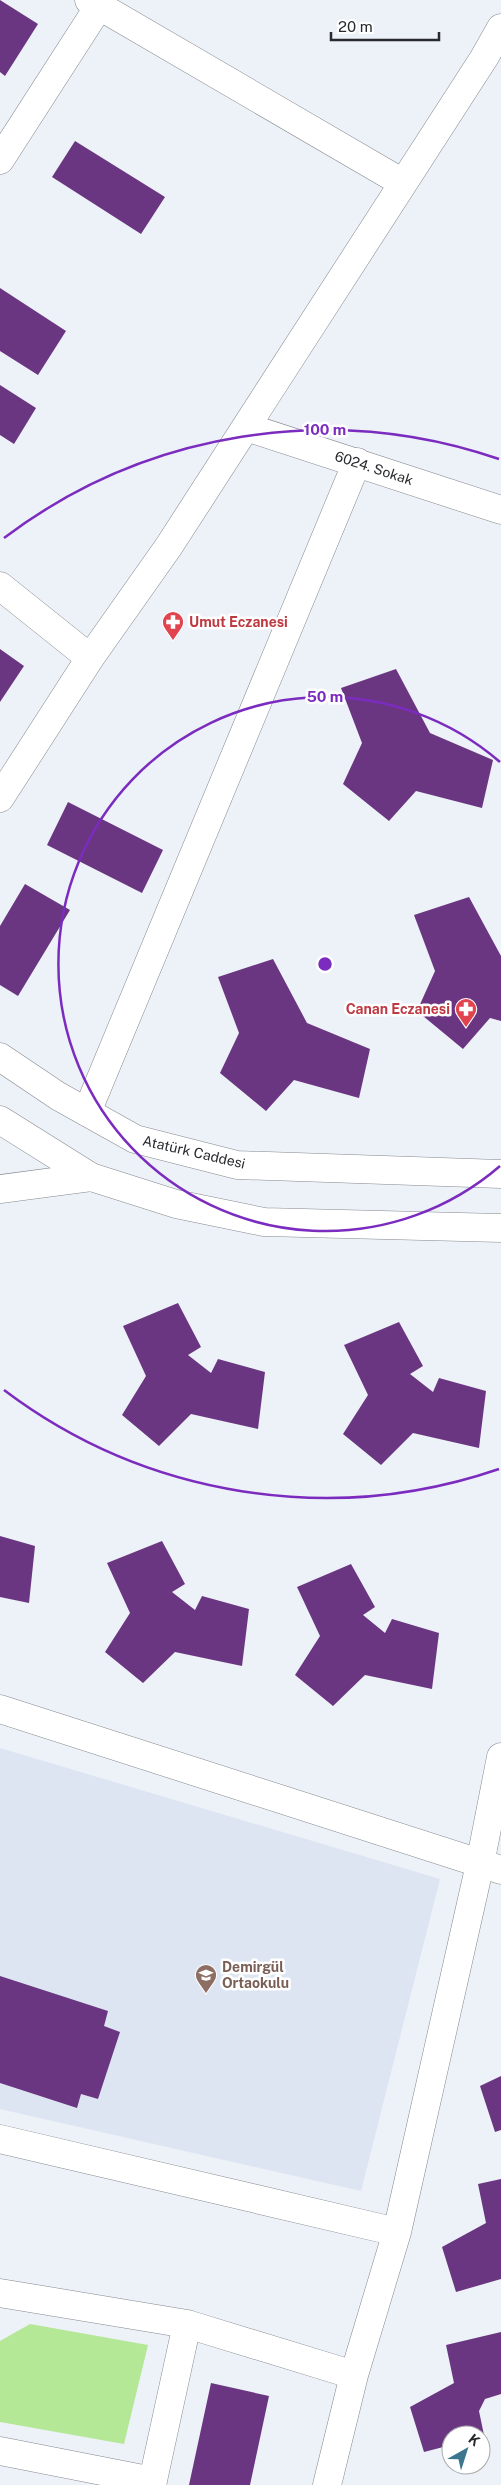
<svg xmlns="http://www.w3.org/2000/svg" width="501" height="2485" viewBox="0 0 501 2485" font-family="'Public Sans',sans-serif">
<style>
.built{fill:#dde5f2}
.green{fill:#b4e896}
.building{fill:#6b3681}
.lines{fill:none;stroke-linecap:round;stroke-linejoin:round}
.street-casing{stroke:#85898f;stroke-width:29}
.secondary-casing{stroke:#85898f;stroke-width:29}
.street{stroke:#fff;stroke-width:28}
.secondary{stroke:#fff;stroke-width:28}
.ring{fill:none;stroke:#7b2cbf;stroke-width:2.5}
.labels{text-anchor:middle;stroke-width:5;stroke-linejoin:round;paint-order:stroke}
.street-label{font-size:14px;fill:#282a2d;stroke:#fff}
.health-label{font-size:14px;font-weight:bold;fill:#be3a42;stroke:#fff;text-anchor:start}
.education-label{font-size:14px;font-weight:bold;fill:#785e54;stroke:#fff;text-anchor:start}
.centre{fill:#7b2cbf;stroke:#fff;stroke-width:2.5}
.ring-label{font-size:15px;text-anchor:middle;font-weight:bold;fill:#7b2cbf;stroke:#fff;stroke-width:5;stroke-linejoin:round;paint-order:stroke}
</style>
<rect width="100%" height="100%" fill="#edf1f8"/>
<!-- built -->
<path class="built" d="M0 1748 440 1879 361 2191 0 2109Z"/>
<!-- green -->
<path class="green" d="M30 2324 148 2345 124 2444 0 2422V2341Z"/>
<!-- building -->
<path class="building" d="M0 0 38 24 5 76 0 72Z
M75 141 165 197 141 234 52 177Z
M0 288 66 331 38 375 0 351Z
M0 385 36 408 14 444 0 435Z
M0 649 24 666 0 702Z
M396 669 430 733 493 760 482 808 416 791 389 821 343 784 362 743 341 688Z
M68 802 163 850 142 893 47 845Z
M25 884 70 910 18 996 0 985V926Z
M469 897 501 956V1021L490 1018 463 1049 417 1011 435 971 414 915Z
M273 959 307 1023 370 1049 359 1098 294 1080 266 1111 220 1073 239 1033 218 977Z
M178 1303 201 1347 188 1355 211 1373 218 1359 265 1372 258 1429 191 1414 159 1446 122 1415 146 1376 123 1326Z
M399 1322 423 1366 410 1374 433 1392 439 1378 486 1391 479 1448 413 1433 381 1465 343 1434 368 1395 344 1345Z
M0 1536 35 1546 29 1603 0 1597Z
M162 1541 185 1584 172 1592 195 1610 202 1596 249 1609 242 1666 175 1652 143 1683 105 1652 130 1613 107 1563Z
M351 1564 375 1607 363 1615 385 1633 392 1619 439 1633 432 1689 365 1675 333 1706 295 1675 320 1636 297 1587Z
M0 1976 108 2011 104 2026 120 2032 98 2099 81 2094 77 2108 0 2083Z
M501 2076V2130L495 2132 480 2086Z
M501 2179V2279L456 2292 442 2247 486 2223 478 2184Z
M501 2332V2394L485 2399 479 2411 484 2435H451V2445L424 2452 410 2407 454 2383 446 2345Z
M211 2383 269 2396 250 2485H189Z"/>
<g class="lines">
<!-- street casing -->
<g class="street-casing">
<path id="street" d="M89 0 403 183
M0 160 103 0
M246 427 501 510
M0 586 90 658
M0 798 90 658 169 546 484 58 501 28
M87 1112 357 462
M0 1189 91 1177
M0 1709 501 1870
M0 2139 397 2232
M0 2293 187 2324 354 2375
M0 2451 153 2481
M152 2485 187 2324
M327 2485 354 2375 397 2232 480 1864 501 1757"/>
</g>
<!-- secondary casing -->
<g class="secondary-casing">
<path id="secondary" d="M0 1057 58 1096 135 1139 237 1165 501 1174
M0 1120 91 1177 176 1204 264 1222 501 1228"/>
</g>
<!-- street -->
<use href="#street" class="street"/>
<!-- secondary -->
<use href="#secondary" class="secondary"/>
</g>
<!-- distance rings -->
<g class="ring">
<path d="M500 1166A267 267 0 1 1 500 762"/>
<path d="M499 1469A534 534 0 0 1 4 1390M4 538A534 534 0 0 1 499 459"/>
</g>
<!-- icons -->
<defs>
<g id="pharmacy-pin" transform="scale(1.125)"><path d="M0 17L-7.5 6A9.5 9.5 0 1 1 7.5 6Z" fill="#e0444e" stroke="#fff"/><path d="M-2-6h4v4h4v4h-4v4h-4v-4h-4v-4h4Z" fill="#fff"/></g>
<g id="school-pin" transform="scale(1.125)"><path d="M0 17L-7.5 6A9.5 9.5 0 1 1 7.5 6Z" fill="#8d6e63" stroke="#fff"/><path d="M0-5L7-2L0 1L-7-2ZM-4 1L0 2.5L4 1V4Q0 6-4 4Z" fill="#fff"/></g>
</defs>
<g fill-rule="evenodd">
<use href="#pharmacy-pin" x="173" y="622"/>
<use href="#pharmacy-pin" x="466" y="1009"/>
<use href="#school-pin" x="206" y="1975"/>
</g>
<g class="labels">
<!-- street labels -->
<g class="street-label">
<text transform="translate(374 468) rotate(18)" y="5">6024. Sokak</text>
<text transform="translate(194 1152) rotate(13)" y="5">Atatürk Caddesi</text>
</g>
<!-- health labels -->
<g class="health-label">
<text x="189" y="627">Umut Eczanesi</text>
<text x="450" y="1014" text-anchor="end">Canan Eczanesi</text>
</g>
<!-- education labels -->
<g class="education-label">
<text x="222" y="1972">Demirgül<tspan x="222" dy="16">Ortaokulu</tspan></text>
</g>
</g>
<circle cx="325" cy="964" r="8" class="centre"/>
<g class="ring-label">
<text x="325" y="435">100 m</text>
<text x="325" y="702">50 m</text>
</g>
<!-- north arrow -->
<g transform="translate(466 2450) rotate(39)"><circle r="24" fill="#ffffff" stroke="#a9aaab"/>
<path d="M0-4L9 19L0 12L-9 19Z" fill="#3c758e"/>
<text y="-8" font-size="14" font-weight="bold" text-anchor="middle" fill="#282a2d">K</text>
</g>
<!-- scale -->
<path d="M331 32v8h108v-8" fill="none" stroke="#282a2d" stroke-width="2.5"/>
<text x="338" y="32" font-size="15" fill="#282a2d" stroke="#ffffff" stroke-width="4" paint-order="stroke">20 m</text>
</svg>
